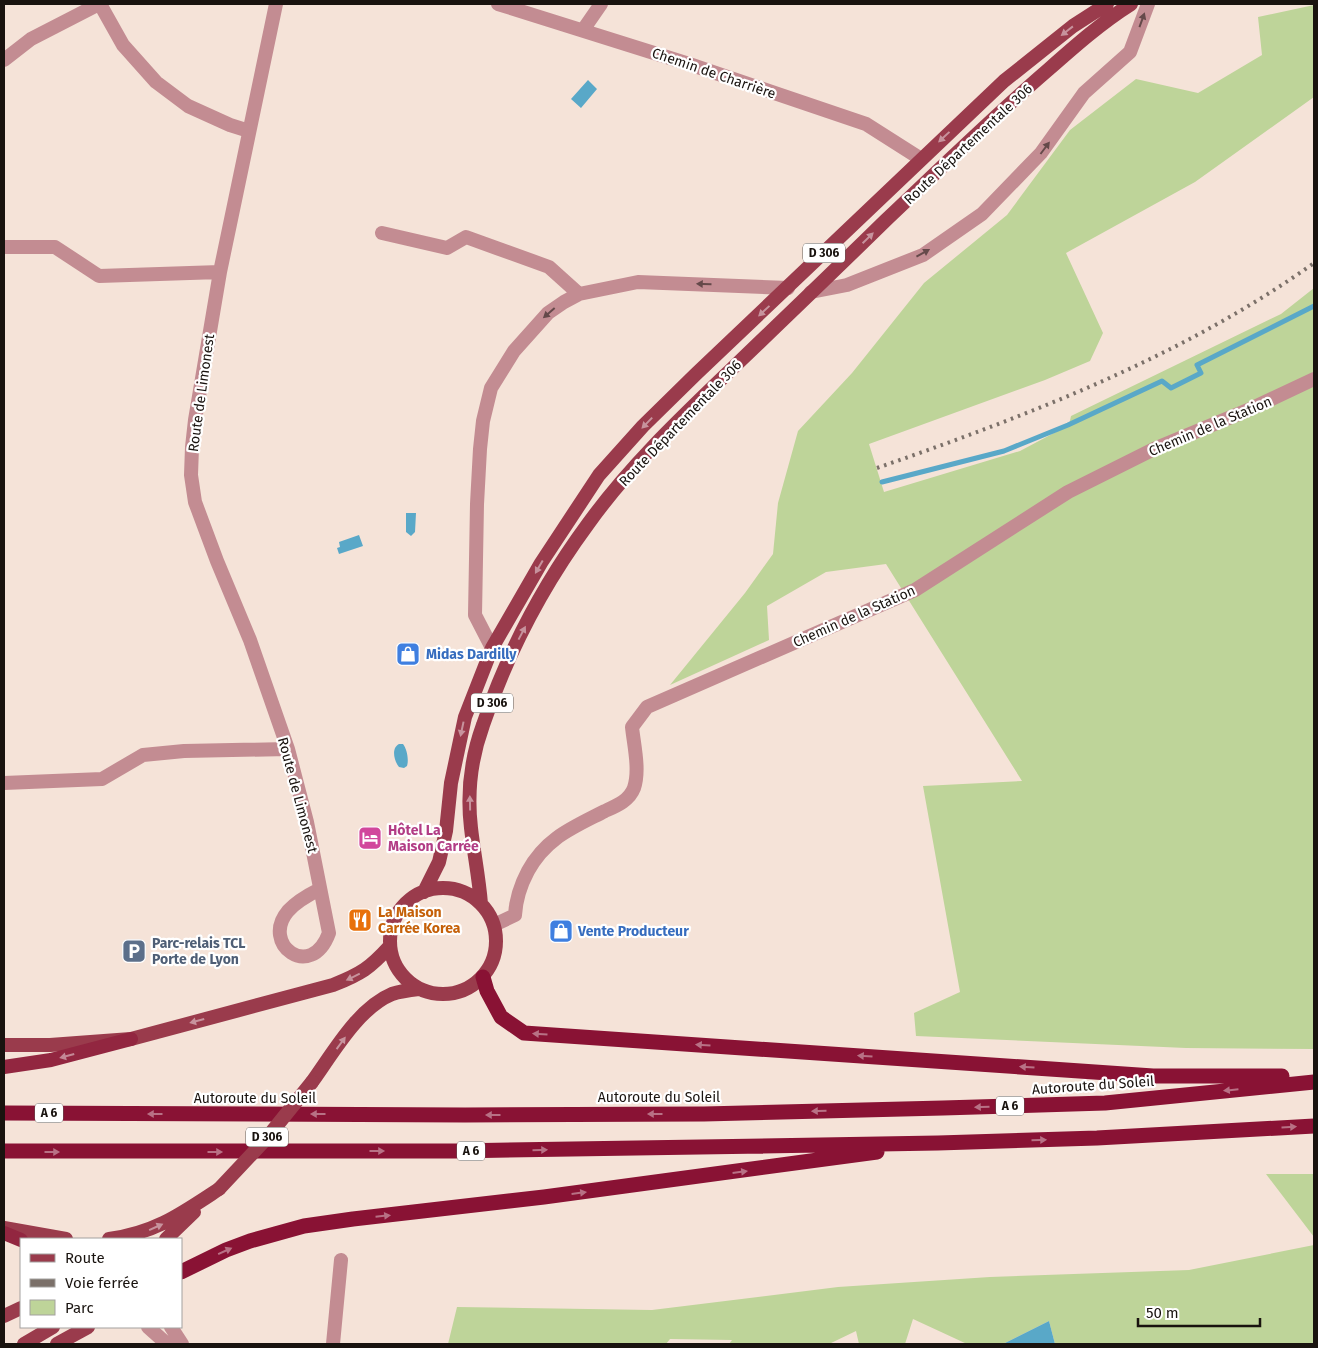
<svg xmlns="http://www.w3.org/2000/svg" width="1318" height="1348" viewBox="0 0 1318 1348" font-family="'Fira Sans',sans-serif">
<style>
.green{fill:#bed499}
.water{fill:#59a8c8}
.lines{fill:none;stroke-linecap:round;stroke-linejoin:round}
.stream{stroke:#59a8c8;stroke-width:5}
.minor{stroke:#c38c92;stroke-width:14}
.tertiary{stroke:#c38c92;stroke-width:14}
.primary{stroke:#9a3b4c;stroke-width:14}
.trunk{stroke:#922640;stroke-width:14}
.motorway{stroke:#891234;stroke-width:15}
.rail{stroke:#7b7069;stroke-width:4;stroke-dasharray:2.5 5;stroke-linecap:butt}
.primary-bridge{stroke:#9a3b4c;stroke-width:14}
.oneway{fill:#65494a}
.oneway2{fill:#c7939d}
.oneway3{fill:#b87185}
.oneway4{fill:#c38896}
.labels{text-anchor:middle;stroke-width:4.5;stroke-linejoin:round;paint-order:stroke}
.shield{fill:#fff;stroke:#5e5a57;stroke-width:1}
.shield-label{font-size:12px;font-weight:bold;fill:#19130f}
.street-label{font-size:14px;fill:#19130f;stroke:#fff}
.shop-label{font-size:14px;font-weight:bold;fill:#366cbe;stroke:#fff;text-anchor:start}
.hotel-label{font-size:14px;font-weight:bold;fill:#b23c85;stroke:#fff;text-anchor:start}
.food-label{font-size:14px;font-weight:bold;fill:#c56008;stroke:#fff;text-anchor:start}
.service-label{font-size:14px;font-weight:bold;fill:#4e5e75;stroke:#fff;text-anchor:start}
</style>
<rect width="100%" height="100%" fill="#f5e3d8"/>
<!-- green -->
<path class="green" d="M1314 5V97L1195 182 1066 253 1103 333 1090 361 1045 380 869 444 884 492 1020 451 1069 425 1071 416 1281 314 1314 288V1049L1186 1048 916 1036 914 1013 960 992 923 786 1022 781 886 564 826 572 767 606 769 640 670 685 745 593 773 554 778 503 798 431 852 373 924 283 1007 215 1070 130 1136 79 1198 93 1262 55 1258 17Z
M1266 1174H1314V1237Z
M1314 1245V1344H1055L1049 1321 1003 1344H967L913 1319 905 1344H859L856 1331 829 1344H729L732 1340 670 1339 666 1344H448L457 1307 652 1310 838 1287 990 1277 1189 1270Z"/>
<!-- water -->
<path class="water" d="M588 80 597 89 581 108 571 99Z
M406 513H416L415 532 411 536 406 532Z
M359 535 363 546 339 554 337 548 340 547 339 542Z
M399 744H403C407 749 409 760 407 766L404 768 399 767C394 761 391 748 399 744Z
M1049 1321 1055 1344H1003Z"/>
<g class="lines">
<!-- stream -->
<path class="stream" d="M882 482 1004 451 1068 425 1162 381 1171 388 1201 373 1197 365 1314 306"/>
<!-- minor -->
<path class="minor" d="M100 4 123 45 156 82 188 106 230 125 249 131
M276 4 220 272 195 420 192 447 191 475 195 502 217 561 250 640 288 749 307 822 329 933C311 982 260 944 288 911 296 902 308 895 320 889
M498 4 689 64 866 124 921 159
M583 30 601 4
M4 60 31 39 99 4
M382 233 447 248 466 237 549 267 579 294
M4 247H55L99 276 220 272
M811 292 847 285 923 255 982 214 1041 153 1084 93 1130 52 1148 4
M492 648 475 615 477 504 480 449 483 421 491 388 514 351 548 313 564 302 579 294 638 282 788 288
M4 783 102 779 143 755 184 751 288 749
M494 925 515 915C516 898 520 886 528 871 546 838 572 828 605 811 616 806 629 801 634 788 640 770 634 746 632 727L647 707 915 590 1068 492 1154 449 1248 410 1314 379
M333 1344 341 1260"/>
<!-- tertiary -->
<path class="tertiary" d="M148 1327 167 1344
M171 1327 182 1344"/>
<!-- primary -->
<path class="primary" d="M390 941a53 53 0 1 1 106 0a53 53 0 1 1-106 0Z
M424 892 439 862 446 831 451 783 465 717 492 648 541 563 599 475 643 426 696 374 1004 81 1073 26 1107 4
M481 904C479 878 474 854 471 828 467 794 471 758 483 725 507 654 543 585 588 524 631 464 686 413 739 362 788 315 837 268 886 220 940 169 993 117 1049 69 1075 46 1101 23 1131 4
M4 1045H50L131 1039 333 985C361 974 370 968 390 946
M312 1082C333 1053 358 1008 392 994 401 991 410 990 419 989
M4 1228 66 1239
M109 1239C155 1233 181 1214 219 1189
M166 1239 194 1212
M4 1316 21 1308
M24 1344 53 1327
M57 1344 88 1327"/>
<!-- trunk -->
<path class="trunk" d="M4 1067 51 1060 131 1039
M4 1233 21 1240"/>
<!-- motorway -->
<path class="motorway" d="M483 977 487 991 501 1017 524 1033 1153 1076H1282
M4 1113 465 1115 704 1114 943 1108 1105 1103 1314 1082
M4 1151H455L938 1143 1097 1138 1314 1126
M181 1272 226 1250 250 1241 304 1226 353 1219 544 1197 877 1152"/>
<!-- rail -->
<path class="rail" d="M877 468C1029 415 1182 357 1314 263"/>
<!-- primary-bridge -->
<path class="primary-bridge" d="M219 1189 266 1139 312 1082"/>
</g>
<!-- one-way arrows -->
<defs><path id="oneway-solid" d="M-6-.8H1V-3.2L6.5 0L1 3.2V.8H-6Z" transform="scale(1.25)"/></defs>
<g class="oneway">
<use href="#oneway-solid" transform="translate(1142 20) rotate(-70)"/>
<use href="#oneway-solid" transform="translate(1045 148) rotate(-53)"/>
<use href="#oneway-solid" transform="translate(923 253) rotate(-29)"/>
<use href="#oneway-solid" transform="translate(704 284) rotate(-178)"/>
<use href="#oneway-solid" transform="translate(549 313) rotate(139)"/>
</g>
<g class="oneway2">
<use href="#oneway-solid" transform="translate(1067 31) rotate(142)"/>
<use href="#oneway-solid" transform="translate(944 137) rotate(137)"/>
<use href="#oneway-solid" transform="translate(868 238) rotate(-44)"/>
<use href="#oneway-solid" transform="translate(764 311) rotate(137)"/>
<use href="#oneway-solid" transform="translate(647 423) rotate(134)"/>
<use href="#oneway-solid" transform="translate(539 567) rotate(120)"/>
<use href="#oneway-solid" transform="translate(522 633) rotate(-62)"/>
<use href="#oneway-solid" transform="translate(462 729) rotate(102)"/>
<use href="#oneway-solid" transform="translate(470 803) rotate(-91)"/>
<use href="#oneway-solid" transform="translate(353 977) rotate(154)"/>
<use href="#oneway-solid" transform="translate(197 1021) rotate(165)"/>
<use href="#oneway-solid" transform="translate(341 1043) rotate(-54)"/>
<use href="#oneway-solid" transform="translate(156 1227) rotate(-24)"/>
</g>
<g class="oneway3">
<use href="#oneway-solid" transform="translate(540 1034) rotate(-176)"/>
<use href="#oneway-solid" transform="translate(703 1045) rotate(-176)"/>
<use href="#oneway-solid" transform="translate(865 1056) rotate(-176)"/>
<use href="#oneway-solid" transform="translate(1027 1067) rotate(-176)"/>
<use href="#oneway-solid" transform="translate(1231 1090) rotate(174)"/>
<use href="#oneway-solid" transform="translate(982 1107) rotate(178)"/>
<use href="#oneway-solid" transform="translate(819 1111) rotate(179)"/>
<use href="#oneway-solid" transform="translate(155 1114) rotate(-180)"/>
<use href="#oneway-solid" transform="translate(318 1114) rotate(-180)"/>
<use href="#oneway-solid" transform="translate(655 1114) rotate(180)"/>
<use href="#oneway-solid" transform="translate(493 1115) rotate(180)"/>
<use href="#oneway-solid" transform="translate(1289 1127) rotate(-3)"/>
<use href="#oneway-solid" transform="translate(1039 1140) rotate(-2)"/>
<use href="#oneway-solid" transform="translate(540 1150) rotate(-1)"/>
<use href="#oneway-solid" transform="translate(377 1151)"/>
<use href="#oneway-solid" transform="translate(52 1152)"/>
<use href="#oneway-solid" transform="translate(215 1152)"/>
<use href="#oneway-solid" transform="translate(740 1172) rotate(-7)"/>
<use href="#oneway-solid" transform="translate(579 1193) rotate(-7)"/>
<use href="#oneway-solid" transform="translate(383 1216) rotate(-6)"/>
<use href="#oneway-solid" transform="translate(225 1251) rotate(-24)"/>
</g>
<use class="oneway4" href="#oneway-solid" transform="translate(67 1056) rotate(165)"/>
<!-- icons -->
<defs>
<g id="shop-square" transform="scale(1.25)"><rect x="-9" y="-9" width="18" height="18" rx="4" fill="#3f7fe0" stroke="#fff"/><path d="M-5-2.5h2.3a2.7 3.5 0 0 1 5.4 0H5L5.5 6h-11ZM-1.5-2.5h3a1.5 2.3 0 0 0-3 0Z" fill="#fff"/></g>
<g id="hotel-square" transform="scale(1.25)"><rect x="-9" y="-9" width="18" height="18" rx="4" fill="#d1479c" stroke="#fff"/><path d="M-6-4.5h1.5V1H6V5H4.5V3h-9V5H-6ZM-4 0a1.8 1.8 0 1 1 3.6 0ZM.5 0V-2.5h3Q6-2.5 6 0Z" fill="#fff"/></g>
<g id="restaurant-square" transform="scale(1.25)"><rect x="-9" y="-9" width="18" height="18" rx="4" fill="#e8710a" stroke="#fff"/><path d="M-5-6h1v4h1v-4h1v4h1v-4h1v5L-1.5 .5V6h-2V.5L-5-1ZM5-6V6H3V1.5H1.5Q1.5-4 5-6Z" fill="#fff"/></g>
<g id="parking-square" transform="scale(1.25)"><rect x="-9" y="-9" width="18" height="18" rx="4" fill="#5c6f8a" stroke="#fff"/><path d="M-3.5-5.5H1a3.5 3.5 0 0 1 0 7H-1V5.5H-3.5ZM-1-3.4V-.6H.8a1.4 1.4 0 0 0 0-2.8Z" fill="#fff"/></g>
</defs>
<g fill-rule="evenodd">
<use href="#shop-square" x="408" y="654"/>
<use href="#hotel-square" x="370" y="838"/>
<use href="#restaurant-square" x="360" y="920"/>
<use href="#shop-square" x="561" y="931"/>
<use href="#parking-square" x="134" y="951"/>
</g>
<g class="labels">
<!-- shield labels -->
<g class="shield">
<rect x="803" y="243.5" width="42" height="19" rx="4"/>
<rect x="471" y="693.5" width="42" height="19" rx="4"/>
<rect x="996" y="1096.5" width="28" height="19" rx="4"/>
<rect x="35" y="1103.5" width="28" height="19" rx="4"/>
<rect x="246" y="1127.5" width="42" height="19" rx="4"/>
<rect x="457" y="1141.5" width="28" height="19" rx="4"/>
</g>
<g class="shield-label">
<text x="824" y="257">D 306</text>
<text x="492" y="707">D 306</text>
<text x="1010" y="1110">A 6</text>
<text x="49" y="1117">A 6</text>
<text x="267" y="1141">D 306</text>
<text x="471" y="1155">A 6</text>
</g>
<!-- street labels -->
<g class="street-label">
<text transform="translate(714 73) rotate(19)" y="5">Chemin de Charrière</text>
<text transform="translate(968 144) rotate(-43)" y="5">Route Départementale 306</text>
<text transform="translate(201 393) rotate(-82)" y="5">Route de Limonest</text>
<text transform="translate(680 423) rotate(-46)" y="5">Route Départementale 306</text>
<text transform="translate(1210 426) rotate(-23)" y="5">Chemin de la Station</text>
<text transform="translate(854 616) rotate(-24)" y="5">Chemin de la Station</text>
<text transform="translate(298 795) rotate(75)" y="5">Route de Limonest</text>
<text transform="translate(1093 1085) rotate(-4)" y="5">Autoroute du Soleil</text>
<text x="659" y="1102">Autoroute du Soleil</text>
<text x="255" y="1103">Autoroute du Soleil</text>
</g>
<!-- shop labels -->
<g class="shop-label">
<text x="426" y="659">Midas Dardilly</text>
<text x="578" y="936">Vente Producteur</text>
</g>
<!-- hotel labels -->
<g class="hotel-label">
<text x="388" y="835">Hôtel La<tspan x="388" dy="16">Maison Carrée</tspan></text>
</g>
<!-- food labels -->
<g class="food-label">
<text x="378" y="917">La Maison<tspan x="378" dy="16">Carrée Korea</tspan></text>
</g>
<!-- service labels -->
<g class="service-label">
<text x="152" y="948">Parc-relais TCL<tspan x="152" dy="16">Porte de Lyon</tspan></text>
</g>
</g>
<!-- border -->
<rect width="1318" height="1348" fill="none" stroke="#19130f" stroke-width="10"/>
<!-- legend -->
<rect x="20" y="1238" width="162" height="90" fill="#ffffff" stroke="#a3a19f"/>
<rect x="30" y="1254" width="25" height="8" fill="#9a3b4c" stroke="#a3a19f"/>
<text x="65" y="1263" font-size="15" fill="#19130f">Route</text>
<rect x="30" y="1279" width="25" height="8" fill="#7b7069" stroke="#a3a19f"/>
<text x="65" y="1288" font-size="15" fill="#19130f">Voie ferrée</text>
<rect x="30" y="1300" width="25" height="15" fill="#bed499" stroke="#a3a19f"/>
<text x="65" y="1313" font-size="15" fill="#19130f">Parc</text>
<!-- scale -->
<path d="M1138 1318v8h122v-8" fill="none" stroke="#19130f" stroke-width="2.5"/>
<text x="1146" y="1318" font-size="15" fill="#19130f" stroke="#ffffff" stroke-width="4" paint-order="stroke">50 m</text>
</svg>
